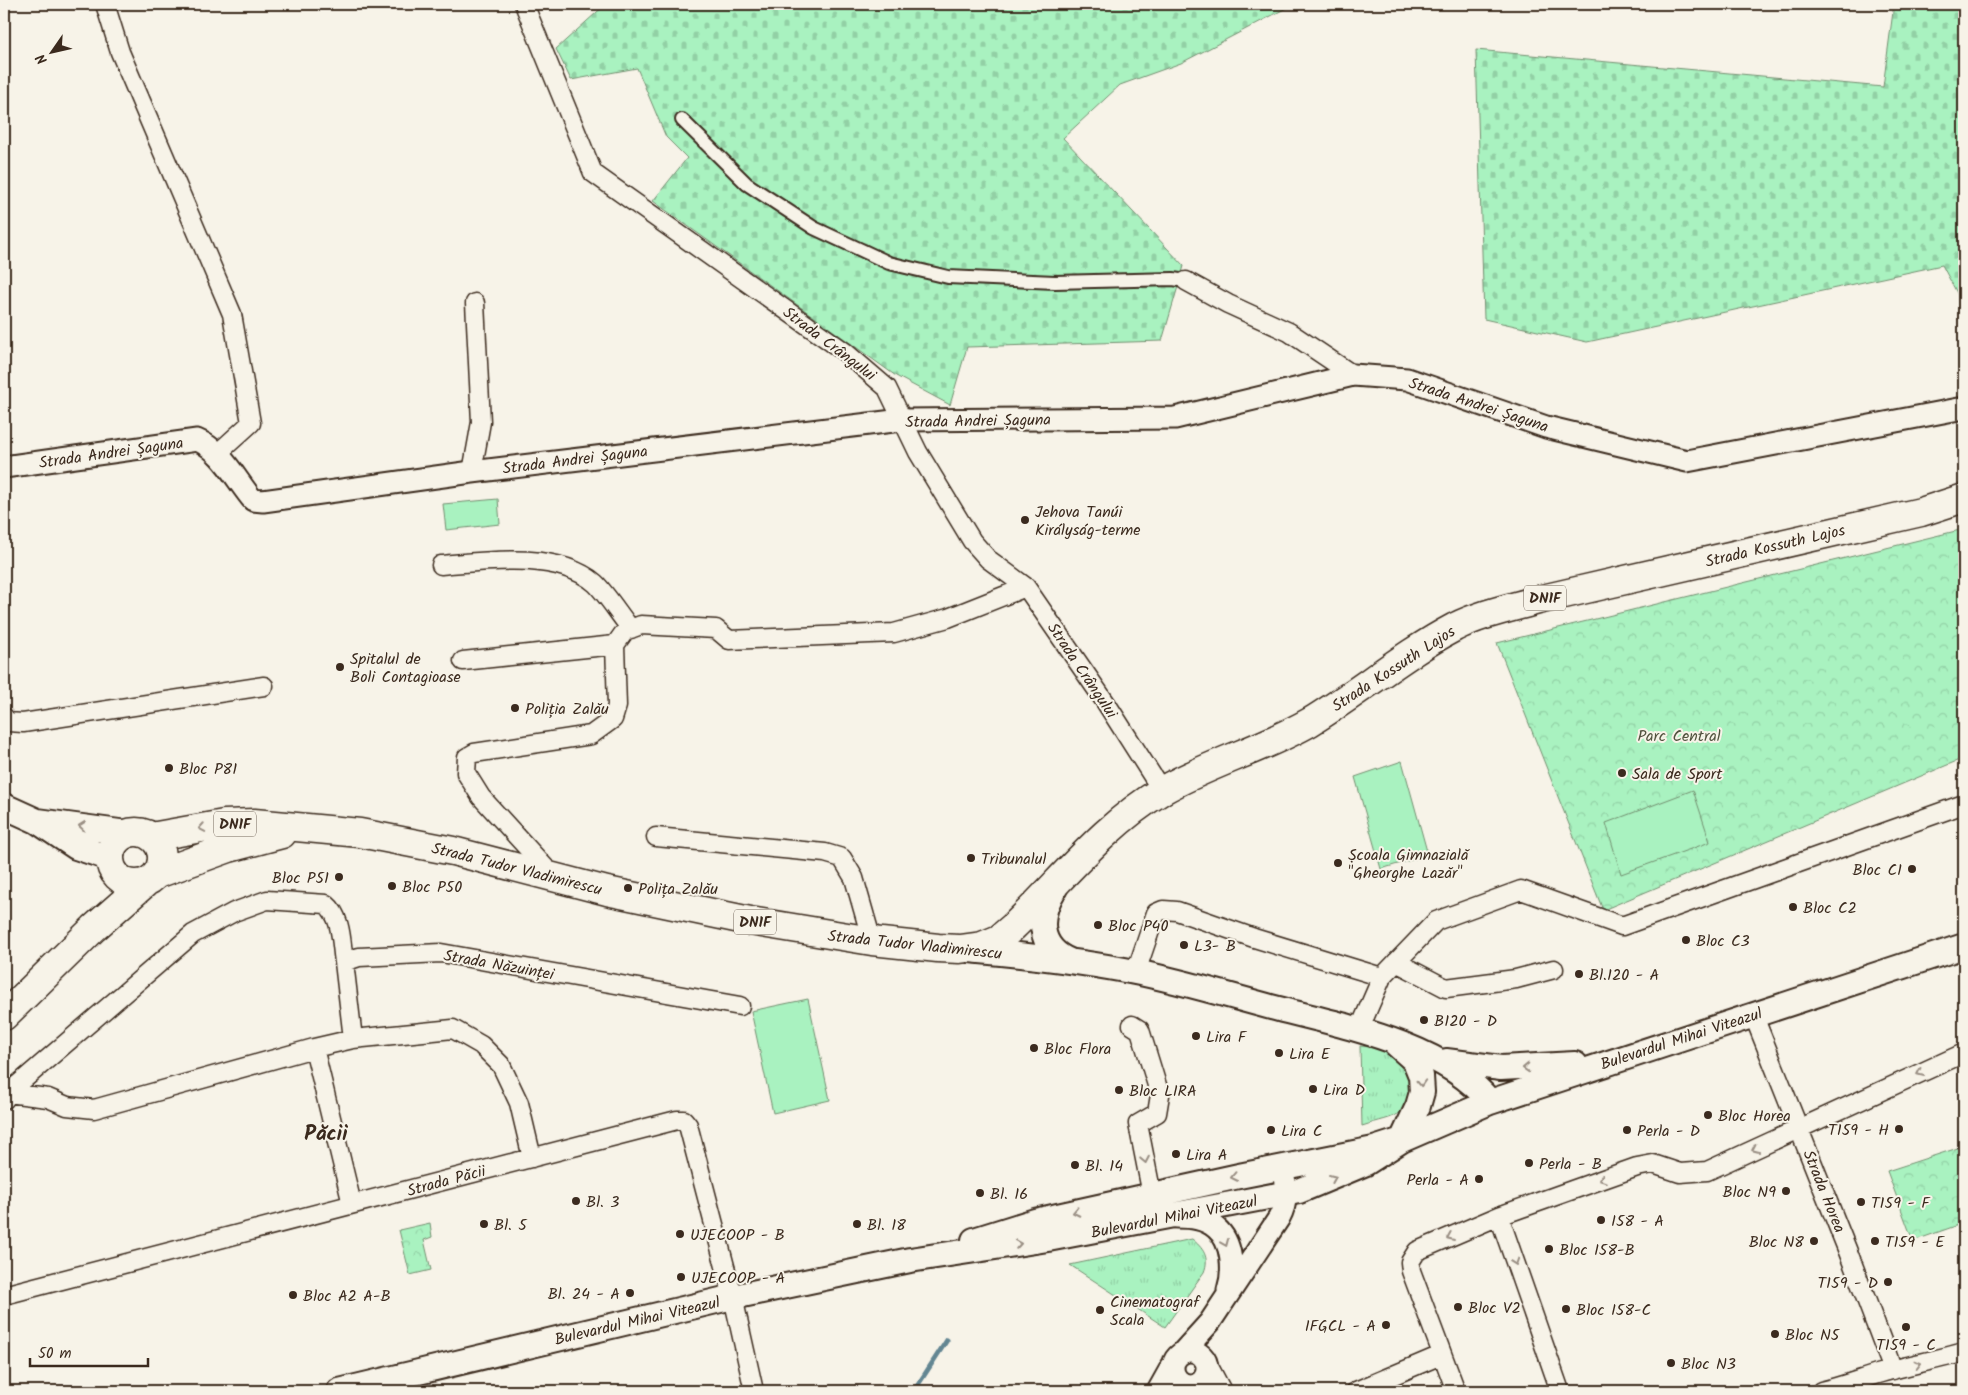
<svg xmlns="http://www.w3.org/2000/svg" width="1968" height="1395" viewBox="0 0 1968 1395" font-family="Kalam,sans-serif">
<style>
.grass{fill:url(#grass-tufts);stroke:#728e6f}
.cemetery{fill:url(#cemetery-stones);stroke:#728e6f}
.park{fill:url(#park-crowns);stroke:#728e6f}
.pitch{fill:#a9f2c0;stroke:#728e6f}
.lines{fill:none;stroke-linecap:round;stroke-linejoin:round}
.stream{stroke:#648692;stroke-width:5}
.pedestrian-casing{stroke:#3b2a1e;stroke-width:16}
.minor-casing{stroke:#3b2a1e;stroke-width:21}
.tertiary-casing{stroke:#3b2a1e;stroke-width:25}
.secondary-casing{stroke:#3b2a1e;stroke-width:28}
.primary-casing{stroke:#3b2a1e;stroke-width:31}
.pedestrian{stroke:#f7f3e8;stroke-width:12}
.minor{stroke:#f7f3e8;stroke-width:18}
.tertiary{stroke:#f7f3e8;stroke-width:21}
.secondary{stroke:#f7f3e8;stroke-width:24}
.primary{stroke:#f7f3e8;stroke-width:28}
.oneway{stroke:#998e83}
.poi-dot{fill:#3b2a1e;stroke:#f7f3e8;stroke-width:2}
.labels{text-anchor:middle;stroke-width:4;stroke-linejoin:round;paint-order:stroke}
.shield{fill:#f7f3e8;stroke:#73665b;stroke-width:1}
.shield-label{font-size:15px;font-weight:bold;fill:#3b2a1e}
.street-label{font-size:16px;fill:#3b2a1e;stroke:#f7f3e8}
.poi-label{font-size:16px;fill:#3b2a1e;stroke:#f7f3e8;text-anchor:start}
.park-label{font-size:16px;fill:#51523e;stroke:#f7f3e8}
.district-label{font-size:21px;font-weight:bold;fill:#3b2a1e;stroke:#f7f3e8}
</style>
<defs>
<pattern id="grass-tufts" width="24" height="20" patternUnits="userSpaceOnUse" patternTransform="scale(1.25)"><rect width="24" height="20" fill="#a9f2c0"/><path d="M3 7l-1-3M5 7V3M7 7l1-3M15 17l-1-3M17 17v-4M19 17l1-3" fill="none" stroke="#92d0a5"/></pattern>
<pattern id="cemetery-stones" width="16" height="16" patternUnits="userSpaceOnUse" patternTransform="scale(1.25)"><rect width="16" height="16" fill="#a9f2c0"/><path d="M2 7V4a2 2 0 0 1 4 0v3zM10 15v-3a2 2 0 0 1 4 0v3z" fill="#92d0a5"/></pattern>
<pattern id="park-crowns" width="20" height="18" patternUnits="userSpaceOnUse" patternTransform="scale(1.25)"><rect width="20" height="18" fill="#a9f2c0"/><path d="M2 6a3 3 0 1 1 6 0M12 15a3 3 0 1 1 6 0" fill="none" stroke="#92d0a5"/></pattern>
</defs>
<rect width="100%" height="100%" fill="#f7f3e8"/>
<filter id="ink" filterUnits="userSpaceOnUse"><feTurbulence type="fractalNoise" baseFrequency=".02" numOctaves="2"/><feDisplacementMap in="SourceGraphic" scale="10" xChannelSelector="R" yChannelSelector="G"/><feConvolveMatrix kernelMatrix="1 2 1 2 8 2 1 2 1" color-interpolation-filters="sRGB"/></filter>
<g filter="url(#ink)">
<!-- grass -->
<path class="grass" d="M1360 1046 1384 1048 1406 1060 1415 1082C1402 1121 1399 1114 1362 1126Z
M1192 1239C1203 1248 1210 1257 1204 1272L1165 1327 1070 1265Z"/>
<!-- cemetery -->
<path class="cemetery" d="M606 4H1294L1181 63 1120 85 1063 138 1184 266 1162 341 967 347 950 405 896 376 653 201 687 158 666 137 637 68 571 80 556 49Z
M1894 4H1964V306L1942 265 1587 342 1484 319 1476 50 1883 87Z"/>
<!-- park -->
<path class="park" d="M1964 529V758L1603 910 1497 643Z
M1964 1146V1223L1913 1241 1887 1171Z
M430 1223 432 1237 424 1240 431 1270 410 1275 399 1230Z"/>
<!-- pitch -->
<path class="pitch" d="M498 499 500 524 446 530 443 504Z
M1402 761 1428 855 1381 869 1355 777Z
M1693 790 1710 842 1621 874 1606 823Z
M808 999 830 1100 773 1113 751 1011Z"/>
<g class="lines">
<!-- stream -->
<path class="stream" d="M914 1391 947 1340"/>
<!-- pedestrian casing -->
<g class="pedestrian-casing">
<path id="pedestrian" d="M682 120 747 184 814 228 889 263 948 277 1055 282 1173 279 1186 281"/>
</g>
<!-- minor casing -->
<g class="minor-casing">
<path id="minor" d="M105 4 120 52 232 314 251 423 217 454
M524 4 593 173 845 352 887 388 918 452 972 541 988 559 1026 587 1106 703 1162 791
M1186 281 1228 304 1289 332 1353 375
M472 472 481 422 475 303
M441 565C486 561 557 551 595 583 605 592 621 617 631 629
M463 661 615 645
M4 717 8 722 23 723 264 686
M656 837 825 853 842 858 854 878 872 941
M553 876 481 797 466 773 467 757 474 753 591 735 613 719 617 706 615 645 625 631 641 625 716 629 729 640 894 633 948 618 1026 587
M1396 962 1446 988 1516 979 1554 969
M1136 972 1156 913 1163 910 1177 911 1254 938 1382 977
M1753 1014 1847 1249 1893 1370
M1132 1025 1140 1030 1160 1095 1157 1113 1138 1124 1152 1195
M1359 1030 1382 977 1436 921 1521 890 1622 926 1964 804
M353 1039 453 1029 481 1045 501 1065 519 1103 532 1158
M314 1048 352 1204
M8 1093 48 1098 67 1106 94 1109 314 1048 353 1039 344 962 359 957 441 953 740 1006
M5 1099 8 1093 193 934 234 912 267 900 326 904C342 917 341 942 344 962
M1499 1216 1560 1391
M4 1295 677 1120H684L688 1125 733 1297 754 1391
M1206 1361 1222 1391
M1187 1385 1204 1391
M1356 1391 1441 1355
M1456 1391 1411 1271 1410 1262 1417 1251 1499 1216 1637 1167 1653 1164 1680 1173 1707 1171 1964 1053
M1821 1391C1843 1386 1860 1379 1881 1373 1908 1365 1937 1360 1964 1352"/>
</g>
<!-- tertiary casing -->
<g class="tertiary-casing">
<path id="tertiary" d="M4 467 197 440C222 450 236 480 253 500L263 501 472 472 902 420 1175 418 1353 375 1407 379 1546 427 1687 461 1964 408
M1176 1217C1190 1217 1205 1218 1216 1228 1233 1242 1234 1272 1228 1290
M1173 1368a17 17 0 1 1 34 0a17 17 0 1 1-34 0Z
M1182 1353 1210 1322 1279 1218C1288 1201 1287 1187 1282 1169
M1158 1391 1172 1366"/>
</g>
<!-- secondary casing -->
<g class="secondary-casing">
<path id="secondary" d="M4 806 37 821 76 847 109 858
M38 821 127 833
M1055 888C1038 915 1036 947 1070 961
M969 950C1025 955 1080 961 1135 972 1181 981 1226 995 1271 1007 1340 1025 1444 1044 1490 1102
M1446 1061 1501 1068 1575 1064
M974 1240 1035 1221 1239 1176 1374 1149 1402 1140 1490 1102 1964 946
M339 1391 733 1297 910 1260 1048 1239 1299 1191 1366 1163 1402 1140 1418 1106 1422 1092 1421 1076 1415 1061 1396 1044"/>
</g>
<!-- primary casing -->
<g class="primary-casing">
<path id="primary" d="M110 858a26 26 0 1 1 52 0a26 26 0 1 1-52 0Z
M151 837 224 824 254 823 360 833 453 851 607 891 750 921 872 941 938 948 960 949 982 946 999 939 1013 927C1061 881 1104 825 1163 790 1210 763 1263 749 1310 722 1359 692 1404 654 1455 627 1481 614 1510 608 1538 600L1921 512 1964 498
M157 874 229 848 282 834
M4 1016 94 928 144 884"/>
</g>
<!-- pedestrian -->
<use href="#pedestrian" class="pedestrian"/>
<!-- minor -->
<use href="#minor" class="minor"/>
<!-- tertiary -->
<use href="#tertiary" class="tertiary"/>
<!-- secondary -->
<use href="#secondary" class="secondary"/>
<!-- primary -->
<use href="#primary" class="primary"/>
</g>
<!-- one-way arrows -->
<defs><path id="oneway-chevron" d="M-2-3.5L2.5 0L-2 3.5" fill="none" stroke-width="1.6" stroke-linecap="round" stroke-linejoin="round" transform="scale(1.25)"/></defs>
<g class="oneway">
<use href="#oneway-chevron" transform="translate(82 826) rotate(-174)"/>
<use href="#oneway-chevron" transform="translate(202 828) rotate(170)"/>
<use href="#oneway-chevron" transform="translate(1526 1068) rotate(178)"/>
<use href="#oneway-chevron" transform="translate(1920 1073) rotate(155)"/>
<use href="#oneway-chevron" transform="translate(1421 1083) rotate(87)"/>
<use href="#oneway-chevron" transform="translate(1755 1149) rotate(155)"/>
<use href="#oneway-chevron" transform="translate(1145 1160) rotate(79)"/>
<use href="#oneway-chevron" transform="translate(1234 1177) rotate(168)"/>
<use href="#oneway-chevron" transform="translate(1333 1178) rotate(-23)"/>
<use href="#oneway-chevron" transform="translate(1602 1179) rotate(161)"/>
<use href="#oneway-chevron" transform="translate(1076 1212) rotate(168)"/>
<use href="#oneway-chevron" transform="translate(1450 1237) rotate(157)"/>
<use href="#oneway-chevron" transform="translate(1225 1243) rotate(67)"/>
<use href="#oneway-chevron" transform="translate(1018 1244) rotate(-9)"/>
<use href="#oneway-chevron" transform="translate(1515 1262) rotate(71)"/>
<use href="#oneway-chevron" transform="translate(1918 1364) rotate(-14)"/>
</g>
</g>
<!-- markers -->
<g class="poi-dot">
<circle cx="1025" cy="520" r="5"/>
<circle cx="340" cy="667" r="5"/>
<circle cx="515" cy="708" r="5"/>
<circle cx="169" cy="768" r="5"/>
<circle cx="1622" cy="773" r="5"/>
<circle cx="971" cy="858" r="5"/>
<circle cx="1338" cy="863" r="5"/>
<circle cx="1912" cy="869" r="5"/>
<circle cx="339" cy="877" r="5"/>
<circle cx="392" cy="886" r="5"/>
<circle cx="628" cy="888" r="5"/>
<circle cx="1793" cy="907" r="5"/>
<circle cx="1098" cy="925" r="5"/>
<circle cx="1686" cy="940" r="5"/>
<circle cx="1184" cy="945" r="5"/>
<circle cx="1579" cy="974" r="5"/>
<circle cx="1424" cy="1020" r="5"/>
<circle cx="1196" cy="1036" r="5"/>
<circle cx="1034" cy="1048" r="5"/>
<circle cx="1279" cy="1053" r="5"/>
<circle cx="1313" cy="1089" r="5"/>
<circle cx="1119" cy="1090" r="5"/>
<circle cx="1708" cy="1115" r="5"/>
<circle cx="1899" cy="1129" r="5"/>
<circle cx="1271" cy="1130" r="5"/>
<circle cx="1627" cy="1130" r="5"/>
<circle cx="1176" cy="1154" r="5"/>
<circle cx="1529" cy="1163" r="5"/>
<circle cx="1075" cy="1165" r="5"/>
<circle cx="1479" cy="1179" r="5"/>
<circle cx="1786" cy="1191" r="5"/>
<circle cx="980" cy="1193" r="5"/>
<circle cx="576" cy="1201" r="5"/>
<circle cx="1861" cy="1202" r="5"/>
<circle cx="1601" cy="1220" r="5"/>
<circle cx="484" cy="1224" r="5"/>
<circle cx="857" cy="1224" r="5"/>
<circle cx="680" cy="1234" r="5"/>
<circle cx="1814" cy="1241" r="5"/>
<circle cx="1875" cy="1241" r="5"/>
<circle cx="1549" cy="1249" r="5"/>
<circle cx="681" cy="1277" r="5"/>
<circle cx="1888" cy="1282" r="5"/>
<circle cx="630" cy="1293" r="5"/>
<circle cx="293" cy="1295" r="5"/>
<circle cx="1458" cy="1307" r="5"/>
<circle cx="1566" cy="1309" r="5"/>
<circle cx="1100" cy="1310" r="5"/>
<circle cx="1386" cy="1325" r="5"/>
<circle cx="1906" cy="1327" r="5"/>
<circle cx="1775" cy="1334" r="5"/>
<circle cx="1671" cy="1363" r="5"/>
</g>
<g class="labels">
<!-- shield labels -->
<g class="shield">
<rect x="1524" y="585.5" width="42" height="25" rx="4"/>
<rect x="214" y="811.5" width="42" height="25" rx="4"/>
<rect x="734" y="909.5" width="42" height="25" rx="4"/>
</g>
<g class="shield-label">
<text x="1545" y="603">DN1F</text>
<text x="235" y="829">DN1F</text>
<text x="755" y="927">DN1F</text>
</g>
<!-- street labels -->
<g class="street-label">
<text transform="translate(830 343) rotate(37)" y="6">Strada Crângului</text>
<text transform="translate(1479 404) rotate(18)" y="6">Strada Andrei Șaguna</text>
<text transform="translate(978 420) rotate(-1)" y="6">Strada Andrei Șaguna</text>
<text transform="translate(111 452) rotate(-8)" y="6">Strada Andrei Șaguna</text>
<text transform="translate(575 459) rotate(-7)" y="6">Strada Andrei Șaguna</text>
<text transform="translate(1775 545) rotate(-13)" y="6">Strada Kossuth Lajos</text>
<text transform="translate(1393 668) rotate(-33)" y="6">Strada Kossuth Lajos</text>
<text transform="translate(1083 670) rotate(56)" y="6">Strada Crângului</text>
<text transform="translate(517 868) rotate(14)" y="6">Strada Tudor Vladimirescu</text>
<text transform="translate(915 944) rotate(6)" y="6">Strada Tudor Vladimirescu</text>
<text transform="translate(499 964) rotate(10)" y="6">Strada Năzuinței</text>
<text transform="translate(1681 1038) rotate(-18)" y="6">Bulevardul Mihai Viteazul</text>
<text transform="translate(446 1180) rotate(-15)" y="6">Strada Păcii</text>
<text transform="translate(1825 1191) rotate(68)" y="6">Strada Horea</text>
<text transform="translate(1174 1216) rotate(-11)" y="6">Bulevardul Mihai Viteazul</text>
<text transform="translate(637 1320) rotate(-13)" y="6">Bulevardul Mihai Viteazul</text>
</g>
<!-- poi labels -->
<g class="poi-label">
<text x="1035" y="517">Jehova Tanúi<tspan x="1035" dy="18">Királyság-terme</tspan></text>
<text x="350" y="664">Spitalul de<tspan x="350" dy="18">Boli Contagioase</tspan></text>
<text x="525" y="714">Poliția Zalău</text>
<text x="179" y="774">Bloc P81</text>
<text x="1632" y="779">Sala de Sport</text>
<text x="1348" y="860">Școala Gimnazială<tspan x="1348" dy="18">"Gheorghe Lazăr"</tspan></text>
<text x="981" y="864">Tribunalul</text>
<text x="1902" y="875" text-anchor="end">Bloc C1</text>
<text x="329" y="883" text-anchor="end">Bloc P51</text>
<text x="402" y="892">Bloc P50</text>
<text x="638" y="894">Polița Zalău</text>
<text x="1803" y="913">Bloc C2</text>
<text x="1108" y="931">Bloc P40</text>
<text x="1696" y="946">Bloc C3</text>
<text x="1194" y="951">L3- B</text>
<text x="1589" y="980">Bl.120 - A</text>
<text x="1434" y="1026">B120 - D</text>
<text x="1206" y="1042">Lira F</text>
<text x="1044" y="1054">Bloc Flora</text>
<text x="1289" y="1059">Lira E</text>
<text x="1323" y="1095">Lira D</text>
<text x="1129" y="1096">Bloc LIRA</text>
<text x="1718" y="1121">Bloc Horea</text>
<text x="1889" y="1135" text-anchor="end">T159 - H</text>
<text x="1281" y="1136">Lira C</text>
<text x="1637" y="1136">Perla - D</text>
<text x="1186" y="1160">Lira A</text>
<text x="1539" y="1169">Perla - B</text>
<text x="1085" y="1171">Bl. 14</text>
<text x="1469" y="1185" text-anchor="end">Perla - A</text>
<text x="1776" y="1197" text-anchor="end">Bloc N9</text>
<text x="990" y="1199">Bl. 16</text>
<text x="586" y="1207">Bl. 3</text>
<text x="1871" y="1208">T159 - F</text>
<text x="1611" y="1226">I58 - A</text>
<text x="494" y="1230">Bl. 5</text>
<text x="867" y="1230">Bl. 18</text>
<text x="690" y="1240">UJECOOP - B</text>
<text x="1804" y="1247" text-anchor="end">Bloc N8</text>
<text x="1885" y="1247">T159 - E</text>
<text x="1559" y="1255">Bloc I58-B</text>
<text x="691" y="1283">UJECOOP - A</text>
<text x="1878" y="1288" text-anchor="end">T159 - D</text>
<text x="620" y="1299" text-anchor="end">Bl. 24 - A</text>
<text x="303" y="1301">Bloc A2 A-B</text>
<text x="1110" y="1307">Cinematograf<tspan x="1110" dy="18">Scala</tspan></text>
<text x="1468" y="1313">Bloc V2</text>
<text x="1576" y="1315">Bloc I58-C</text>
<text x="1376" y="1331" text-anchor="end">IFGCL - A</text>
<text x="1785" y="1340">Bloc N5</text>
<text x="1906" y="1350" text-anchor="middle">T159 - C</text>
<text x="1681" y="1369">Bloc N3</text>
</g>
<!-- park labels -->
<g class="park-label">
<text x="1679" y="741">Parc Central</text>
</g>
<!-- district labels -->
<g class="district-label">
<text x="326" y="1140">Păcii</text>
</g>
</g>
<!-- margin -->
<rect width="1968" height="1395" fill="none" stroke="#f7f3e8" stroke-width="20"/>
<rect x="10" y="10" width="1948" height="1375" fill="none" stroke="#3b2a1e" stroke-width="2" filter="url(#ink)"/>
<!-- north arrow -->
<g transform="translate(52 52) rotate(236)" stroke="#f7f3e8" stroke-width="4" paint-order="stroke">
<path d="M0-4L9 19L0 12L-9 19Z" fill="#3b2a1e"/>
<text y="-8" font-size="14" font-weight="bold" text-anchor="middle" fill="#3b2a1e">N</text>
</g>
<!-- scale -->
<path d="M30 1358v8h118v-8" fill="none" stroke="#3b2a1e" stroke-width="2.5"/>
<text x="38" y="1358" font-size="15" fill="#3b2a1e" stroke="#f7f3e8" stroke-width="4" paint-order="stroke">50 m</text>
</svg>
